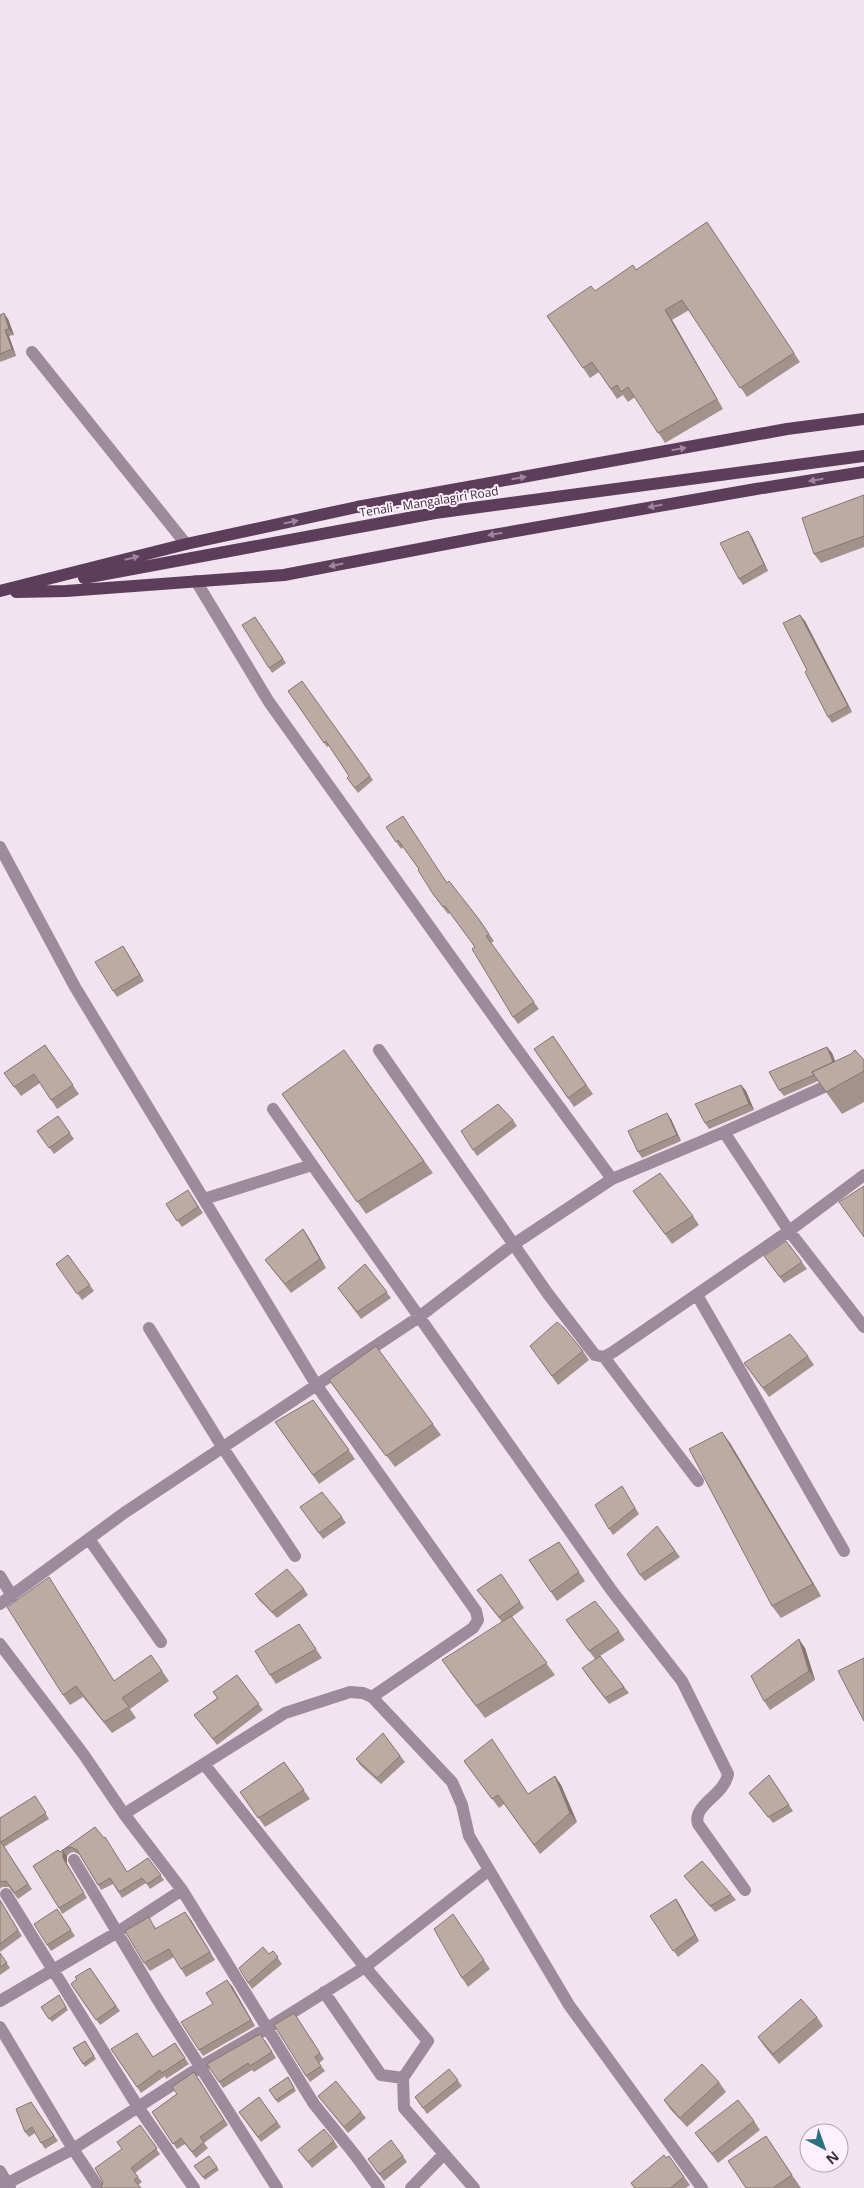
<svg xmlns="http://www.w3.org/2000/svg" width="864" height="2188" viewBox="0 0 864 2188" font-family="'Open Sans',sans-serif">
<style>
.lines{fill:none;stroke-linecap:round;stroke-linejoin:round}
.minor{stroke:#9d8a9a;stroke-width:12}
.major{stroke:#5d3e5a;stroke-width:12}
.wall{fill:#a3928b}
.shaded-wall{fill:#847771}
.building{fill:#bdaaa2;stroke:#847771}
.oneway{fill:#9e859c}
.labels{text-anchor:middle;stroke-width:4;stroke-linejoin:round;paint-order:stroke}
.street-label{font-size:12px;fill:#342e34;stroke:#fff0ff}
</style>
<rect width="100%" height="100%" fill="#f2e3f1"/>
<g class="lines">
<!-- minor -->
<path class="minor" d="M32 352 186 544
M196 581 269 702 514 1045 612 1179
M0 847 75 987 317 1386 476 1611 478 1620 473 1628 372 1697
M379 1050 548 1294 595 1355 604 1357 613 1352 789 1231 864 1175
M273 1109 612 1591 682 1681 728 1774C724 1796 692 1805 698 1824L745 1890
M724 1132 789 1231 864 1327
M204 1199 312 1165
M697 1295 844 1551
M149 1328 223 1448 295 1556
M604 1357 698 1481
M89 1539 161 1642
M0 1576 12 1596
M0 1604 124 1513 419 1317 514 1244 612 1179 724 1132 864 1069
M0 1644 84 1755 124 1814 182 1890 314 2104 355 2155 379 2188
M204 1764 365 1967 428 2041 403 2078
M124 1814 285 1713 350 1692 363 1693 372 1697 452 1782 462 1805 469 1836 569 2005 702 2188
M74 1860 156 1997 277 2188
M6 1894 138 2107 194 2188
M324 1992 381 2075 403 2078 404 2108 474 2188
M0 2001 116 1933 182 1890
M0 2027 73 2149 99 2188
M0 2171 10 2188
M0 2187 73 2149 200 2067 266 2029 365 1967 489 1870
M411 2188 444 2154"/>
<!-- major -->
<path class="major" d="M84 578 435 513 864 456
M0 591 186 544 357 507 787 429 864 419
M16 592 66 591 284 575 482 537 756 489 864 472"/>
</g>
<!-- wall -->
<path class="wall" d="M707 222 800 362 747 397 689 310 672 320 723 409 665 443 635 397 628 402 623 395 617 399 599 372 590 378 547 316 636 270Z
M0 315 8 319 14 335 9 336 16 356 0 362Z
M864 495V547L821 563 814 554Z
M752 537 768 571 743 585 739 579Z
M255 617 286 663 272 673 269 668Z
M805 621 852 712 832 723 828 717 807 670Z
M302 681 373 780 358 793 350 782 349 776 329 746 327 747 288 691Z
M386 827 447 883 478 918 494 941 491 943 539 1009 518 1024 513 1017 475 947 450 913 448 914 433 894 419 869 403 847 401 849Z
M123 946 144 981 117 997 113 991Z
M553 1036 593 1094 574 1107 534 1049Z
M45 1045 79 1094 57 1109 40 1083 21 1096 4 1073Z
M827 1047 832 1053 835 1061 864 1060V1102L842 1114 818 1081 784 1096 779 1090Z
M344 1050 433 1173 366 1214 282 1094Z
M741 1085 746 1091 754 1110 709 1129 705 1123Z
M58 1116 74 1139 54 1154 37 1131Z
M671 1119 681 1141 642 1158 638 1152Z
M513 1120 517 1126 477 1156 473 1150Z
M633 1191 693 1216 699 1225 672 1244Z
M192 1196 203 1213 182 1227 166 1204Z
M303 1229 309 1238 326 1268 291 1293 265 1260Z
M786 1241 807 1269 784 1283 768 1262Z
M68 1255 94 1291 82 1300 56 1264Z
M365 1264 391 1298 361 1319 338 1288Z
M530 1346 583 1351 589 1360 558 1385Z
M808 1356 814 1365 769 1397 744 1363Z
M329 1380 433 1424 441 1435 395 1467Z
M313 1400 355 1459 319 1484 275 1422Z
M730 1443 821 1596 781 1618 772 1606Z
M622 1486 639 1514 613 1535 609 1529Z
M300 1507 342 1517 346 1523 323 1539Z
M657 1526 680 1557 645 1581 640 1575Z
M559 1542 585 1581 557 1601 529 1560Z
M501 1574 524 1608 512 1617 555 1675 485 1718 450 1672 502 1622 477 1590Z
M56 1588 114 1681 151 1655 169 1681 130 1709 136 1718 112 1733 83 1697 70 1705 63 1695Z
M304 1589 308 1595 277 1618 259 1600 255 1594Z
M566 1620 619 1631 625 1640 600 1656 629 1693 609 1704 586 1674 595 1659Z
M299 1624 322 1658 276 1684 270 1675Z
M805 1648 815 1680 770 1710 764 1701Z
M237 1675 263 1710 217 1745 194 1715 217 1698 213 1692Z
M383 1733 405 1762 381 1784 360 1765 356 1759Z
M464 1761 528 1794 555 1776 561 1785 577 1822 540 1854 504 1804 499 1808Z
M284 1762 310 1799 265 1827 240 1792Z
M769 1775 793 1811 773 1823 749 1793Z
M35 1796 49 1819 4 1847 32 1889 18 1899 9 1887H2L0 1889V1818Z
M95 1827 127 1872 148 1858 164 1880 150 1889 146 1883 122 1898 113 1884 101 1890 80 1855 74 1852 70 1853 67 1856V1864L87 1898 62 1914 59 1908 60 1852Z
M684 1876 731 1894 736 1900 715 1912 689 1882Z
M676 1899 680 1905 699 1941 678 1957 650 1916Z
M0 1900 22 1936 0 1952Z
M57 1909 75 1936 51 1951 47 1945Z
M453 1914 490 1969 468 1987 462 1978Z
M191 1920 215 1960 186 1977 174 1957 150 1971 144 1963 154 1925 156 1929Z
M273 1951 282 1964 252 1989 248 1983 269 1954Z
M0 1953 10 1968 0 1975Z
M90 1968 120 2011 100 2025 71 1984 77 1979Z
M232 1986 255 2026 203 2056 199 2050Z
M59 1995 68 2010 52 2022 41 2007Z
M294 2013 324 2059 319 2063 325 2071 310 2082 306 2076Z
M817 2017 823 2026 779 2064 764 2046 758 2037Z
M265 2040 276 2058 254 2072 252 2070 223 2088 219 2082Z
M85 2041 96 2059 85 2067 73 2048Z
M175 2043 189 2064 166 2079 165 2076 141 2093 111 2049 153 2057Z
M449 2069 462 2086 427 2114 415 2097Z
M194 2072 228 2125 204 2143 208 2148 196 2158 185 2144 177 2149 152 2112 177 2094Z
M288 2077 296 2091 278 2103 269 2090Z
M719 2082 726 2092 687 2127 670 2109 664 2100Z
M318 2096 361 2112 366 2118 348 2133Z
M259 2097 281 2127 261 2142 239 2112Z
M31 2102 58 2141 45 2149 35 2133 29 2137 25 2132Z
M754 2121 760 2130 718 2163 695 2133Z
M140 2125 160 2154 135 2173 142 2182 138 2185 101 2188 122 2149Z
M766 2136 777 2153 801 2188H746Z
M334 2141 338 2147 312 2168 298 2150Z
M209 2156 219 2170 205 2180 194 2166Z
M403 2156 407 2162 384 2181 368 2159Z
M669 2156 690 2185 686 2188H634L631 2183Z"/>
<!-- shaded-wall -->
<path class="shaded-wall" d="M665 310 672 320 723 409 717 399Z
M4 313 8 319 14 335 9 329Z
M5 330 9 336 16 356 12 349Z
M748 531 752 537 768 571 764 564Z
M800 615 805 621 852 712 848 706Z
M123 946 127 952 144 981 140 975Z
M827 1047 832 1053 839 1071 835 1065Z
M741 1085 746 1091 754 1110 749 1104Z
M667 1113 671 1119 681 1141 677 1135Z
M303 1229 309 1238 326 1268 320 1259Z
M722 1432 730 1443 821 1596 813 1584Z
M799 1639 805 1648 815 1680 809 1671Z
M555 1776 561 1785 577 1822 570 1813Z
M63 1851 67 1856V1864L87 1898 63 1858Z
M676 1899 680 1905 699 1941 695 1935Z
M185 1912 191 1920 215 1960Z
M227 1980 232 1986 255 2026 251 2020Z"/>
<!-- building -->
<path class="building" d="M707 222 794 353 740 388 682 300 665 310 717 399 658 433 628 387 621 392 617 385 611 389 592 362 583 368 547 316 591 286 595 291 633 265 636 270Z
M4 313 9 329 5 330 12 349 0 354V315Z
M864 495V536L814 554 802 518Z
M748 531 764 564 739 579 720 543Z
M800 615 848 706 828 717 805 672 807 670 783 623Z
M255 617 283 659 269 668 242 625Z
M302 681 370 776 355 788 347 778 349 776 326 741 324 743 288 691Z
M403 816 447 883 449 881 478 918 489 934 486 936 534 1002 513 1017 472 949 475 947 445 906 443 907 433 894 418 870 419 869 398 840 396 842 386 827Z
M123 946 140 975 113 991 95 962Z
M553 1036 586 1085 568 1098 534 1049Z
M45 1045 73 1085 51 1100 34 1074 14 1087 4 1073Z
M827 1047 833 1062 812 1072 814 1075 779 1090 769 1072Z
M344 1050 424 1161 357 1202 282 1094Z
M855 1050 864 1060V1071L826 1092 812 1072 851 1054Z
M741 1085 749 1104 705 1123 695 1104Z
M498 1104 513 1120 473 1150 461 1131Z
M667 1113 677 1135 638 1152 628 1131Z
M58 1116 70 1133 49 1148 37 1131Z
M660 1173 693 1216 665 1234 633 1191Z
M864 1186V1237L839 1202Z
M188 1190 198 1207 177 1221 166 1204Z
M303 1229 320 1259 285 1284 265 1260Z
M786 1241 802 1262 780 1277 764 1256Z
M68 1255 90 1285 77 1294 56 1264Z
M365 1264 387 1292 357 1312 338 1288Z
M557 1322 564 1328 583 1351 552 1376 530 1346Z
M790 1334 808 1356 763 1388 744 1363Z
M376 1346 433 1424 386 1456 329 1380Z
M313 1400 349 1450 313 1475 275 1422Z
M722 1432 813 1584 772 1606 689 1449Z
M622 1486 635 1508 609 1529 595 1505Z
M322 1492 342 1517 319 1533 300 1507Z
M657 1526 675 1551 640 1575 627 1554Z
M559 1542 579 1572 551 1592 529 1560Z
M287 1569 304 1589 272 1612 255 1594Z
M501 1574 520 1602 499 1617 477 1590Z
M49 1577 114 1681 151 1655 162 1671 122 1698 129 1707 104 1722 76 1686 63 1695 7 1607Z
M595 1601 619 1631 589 1651 566 1620Z
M511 1616 547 1663 476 1706 442 1660Z
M299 1624 316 1649 270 1675 255 1651Z
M799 1639 809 1671 764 1701 751 1676Z
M600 1656 624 1687 605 1698 582 1668Z
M864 1658V1721L838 1671Z
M237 1675 259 1704 213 1739 194 1715 218 1698 213 1692Z
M383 1733 400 1756 377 1778 356 1759Z
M492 1739 528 1794 555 1776 570 1813 534 1845 498 1795 492 1799 464 1761Z
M284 1762 304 1790 258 1818 240 1792Z
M769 1775 789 1805 768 1817 749 1793Z
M35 1796 46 1813 1 1842 28 1884 15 1893 6 1881 0 1882V1818Z
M95 1827 104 1838 105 1837 127 1872 148 1858 161 1875 147 1884 142 1878 119 1892 110 1878 98 1885 77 1850 71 1847 67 1848 63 1851V1858L84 1893 59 1908 33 1866 58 1850 60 1852Z
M702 1861 731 1894 710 1906 684 1876Z
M676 1899 695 1935 673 1951 650 1916Z
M0 1900 18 1930 0 1944Z
M57 1909 71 1930 47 1945 34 1924Z
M185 1912 210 1952 181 1969 169 1949 144 1963 125 1931 149 1917 155 1929Z
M453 1914 484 1960 462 1978 434 1929Z
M263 1947 269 1954 273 1951 278 1957 248 1983 239 1968Z
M0 1953 7 1963 0 1967Z
M90 1968 116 2006 96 2020 71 1984 77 1979 75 1977Z
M227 1980 251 2020 199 2050 181 2022 213 2004 206 1993Z
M59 1995 66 2007 49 2019 41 2007Z
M801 1999 817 2017 773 2054 758 2037Z
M294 2013 320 2053 315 2057 321 2066 306 2076 274 2025Z
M137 2033 153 2057 175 2043 185 2058 162 2073 160 2070 137 2087 111 2049Z
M260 2034 272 2052 250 2066 248 2063 219 2082 207 2064Z
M85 2041 94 2056 83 2064 73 2048Z
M702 2064 719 2082 680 2118 664 2100Z
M449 2069 458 2080 423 2108 415 2097Z
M194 2072 224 2120 200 2137 204 2142 192 2152 181 2138 173 2144 152 2112 177 2094 172 2087Z
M288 2077 294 2088 276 2100 269 2090Z
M336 2081 361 2112 344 2127 318 2096Z
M259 2097 277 2122 258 2137 239 2112Z
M738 2100 754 2121 712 2154 695 2133Z
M31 2102 54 2136 41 2143 32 2127 25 2132 16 2109Z
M140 2125 157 2148 131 2168 138 2177 134 2180 141 2188H101L103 2182 95 2168 122 2149 117 2142Z
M324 2129 334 2141 308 2162 298 2150Z
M766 2136 792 2175 773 2188H746L728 2161Z
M391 2140 403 2156 379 2174 368 2159Z
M664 2155 666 2158 669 2156 684 2177 670 2188H635L631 2183Z
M209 2156 217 2167 203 2177 194 2166Z"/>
<!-- one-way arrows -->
<defs><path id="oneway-solid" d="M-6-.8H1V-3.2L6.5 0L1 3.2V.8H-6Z" transform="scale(1.25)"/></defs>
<g class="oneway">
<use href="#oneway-solid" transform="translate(679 449) rotate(-10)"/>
<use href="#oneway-solid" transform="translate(519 478) rotate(-10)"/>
<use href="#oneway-solid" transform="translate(816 480) rotate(171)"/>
<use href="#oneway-solid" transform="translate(655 506) rotate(170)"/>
<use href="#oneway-solid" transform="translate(291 522) rotate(-12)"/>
<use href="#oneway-solid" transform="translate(495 534) rotate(170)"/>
<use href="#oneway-solid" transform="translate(132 558) rotate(-14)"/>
<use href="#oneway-solid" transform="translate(336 565) rotate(169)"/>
</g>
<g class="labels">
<!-- street labels -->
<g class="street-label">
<text transform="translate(429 502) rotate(-9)" y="4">Tenali - Mangalagiri Road</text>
</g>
</g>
<!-- north arrow -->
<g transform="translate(824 2148) rotate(139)"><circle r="24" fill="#fff0ff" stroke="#aea2ae"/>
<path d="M0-4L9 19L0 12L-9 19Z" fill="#2d7081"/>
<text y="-8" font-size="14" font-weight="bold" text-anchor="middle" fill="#342e34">N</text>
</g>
</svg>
